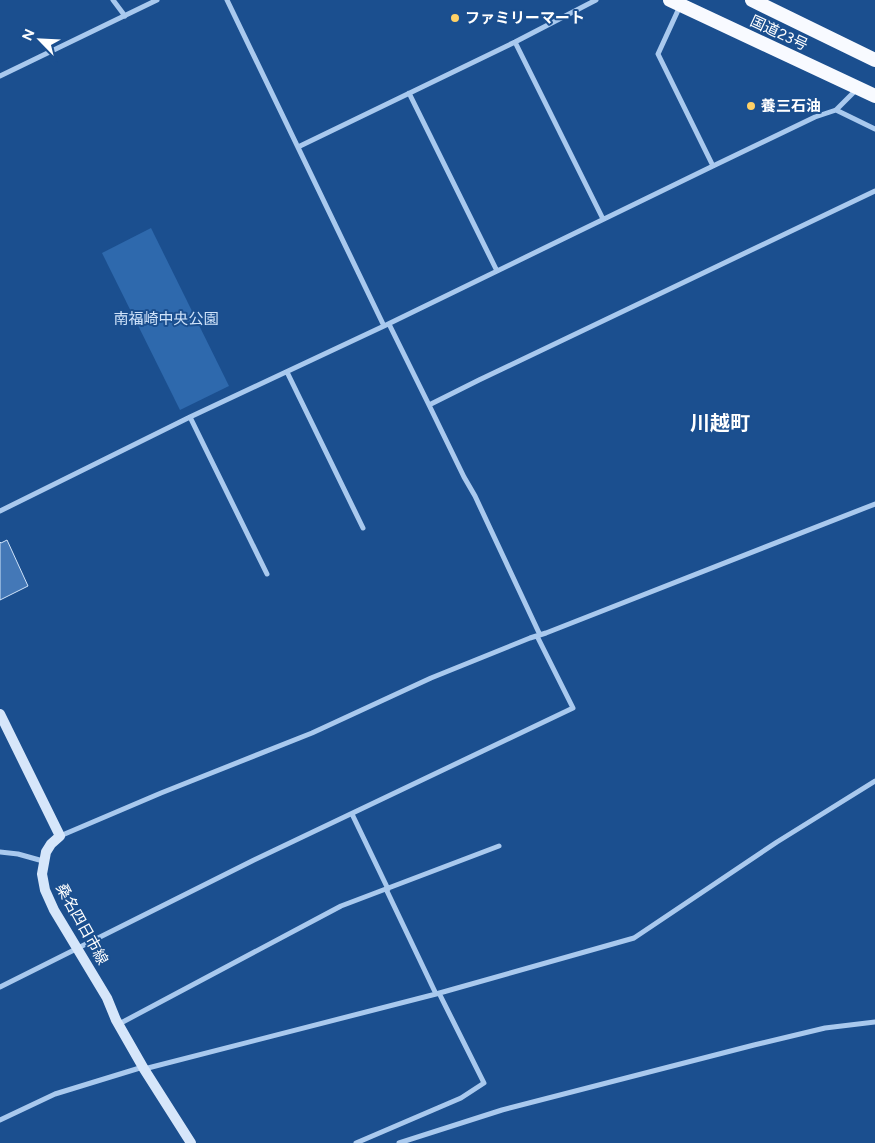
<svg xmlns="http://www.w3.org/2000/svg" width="875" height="1143" viewBox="0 0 875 1143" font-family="Figtree,'Noto Sans JP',sans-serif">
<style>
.green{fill:#2e69ad}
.building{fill:#4478b7;stroke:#cfe3fa}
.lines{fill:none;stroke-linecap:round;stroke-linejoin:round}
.minor{stroke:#a9c9ee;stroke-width:5}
.secondary{stroke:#d6e6fa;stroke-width:10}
.trunk{stroke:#f8faff;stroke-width:14}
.poi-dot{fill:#ffd166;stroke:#1b4f8f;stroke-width:2}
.labels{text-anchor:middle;stroke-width:4;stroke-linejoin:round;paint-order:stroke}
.poi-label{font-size:15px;font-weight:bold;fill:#fff;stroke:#1b4f8f;text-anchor:start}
.street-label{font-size:15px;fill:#fff;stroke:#1b4f8f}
.park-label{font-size:15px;fill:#cfe3fa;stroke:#1b4f8f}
.district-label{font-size:20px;font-weight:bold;fill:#fff;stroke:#1b4f8f}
</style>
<rect width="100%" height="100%" fill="#1b4f8f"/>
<!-- green -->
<path class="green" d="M151 228 229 386 180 410 102 253Z"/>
<!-- building -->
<path class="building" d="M7 540 28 586 0 600V542L1 543Z"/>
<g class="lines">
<!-- minor -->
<path class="minor" d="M113 0 125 16
M227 0 384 326
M680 6 658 54 713 166
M515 42 603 219
M0 76 157 0
M409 93 497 271
M836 110 875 129
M298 147 515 42 596 0
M389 324 429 405
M287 372 363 528
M190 417 267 574
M0 511 190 417 384 326 713 166 815 117 836 110 857 89
M540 635 475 496 464 477 429 405 479 380 875 191
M352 814 388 889
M60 836 161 793 312 733 431 678 530 638 546 633 875 504
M0 852 18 854 43 861
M386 889 436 994
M0 987 252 861 573 708 537 636
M119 1024 341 906 499 846
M144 1069 436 994 634 938 777 842 875 781
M0 1120 55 1094 143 1067
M356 1143 461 1098 484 1083 439 993
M399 1143 502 1110 754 1045 825 1028 875 1022"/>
<!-- secondary -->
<path class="secondary" d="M0 714 60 836 51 844 46 852 42 874 45 890 54 910 107 998 116 1020 144 1069 191 1143"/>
<!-- trunk -->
<path class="trunk" d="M670 0 875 96
M752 0 875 60"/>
</g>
<!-- markers -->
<g class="poi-dot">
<circle cx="455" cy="18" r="5"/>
<circle cx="751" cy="106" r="5"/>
</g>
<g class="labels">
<!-- poi labels -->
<g class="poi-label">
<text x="465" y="23">ファミリーマート</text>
<text x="761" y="111">養三石油</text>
</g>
<!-- street labels -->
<g class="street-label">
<text transform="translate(779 33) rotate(25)" y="5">国道23号</text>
<text transform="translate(82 924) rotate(61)" y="5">桑名四日市線</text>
</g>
<!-- park labels -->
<g class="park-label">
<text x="166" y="324">南福崎中央公園</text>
</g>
<!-- district labels -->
<g class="district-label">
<text x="720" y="430">川越町</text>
</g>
</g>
<!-- north arrow -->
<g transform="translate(40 40) rotate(294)" stroke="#1b4f8f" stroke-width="4" paint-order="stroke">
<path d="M0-4L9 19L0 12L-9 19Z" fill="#ffffff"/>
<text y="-8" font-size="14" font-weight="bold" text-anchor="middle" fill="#ffffff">N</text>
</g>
</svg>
